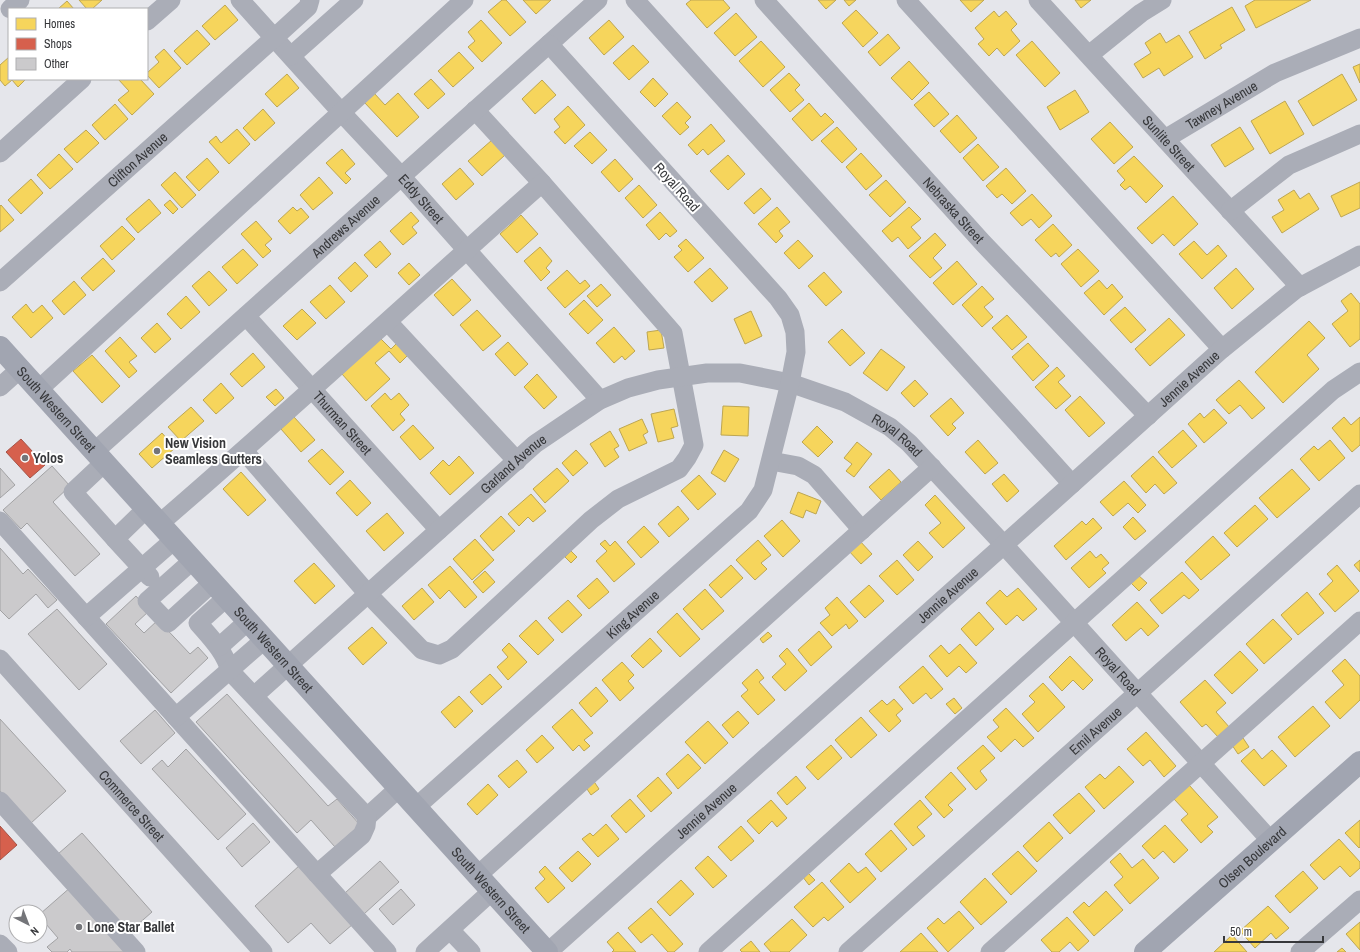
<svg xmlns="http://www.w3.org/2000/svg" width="1360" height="952" viewBox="0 0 1360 952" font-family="'Archivo Narrow',sans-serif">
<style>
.homes{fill:#f6d55c;stroke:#bda652}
.shops{fill:#d6604d;stroke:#a65448}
.building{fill:#cbcacc;stroke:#a2a2a4}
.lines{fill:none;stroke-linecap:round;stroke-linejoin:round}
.minor{stroke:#aaadb7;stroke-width:19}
.major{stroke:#a1a5b1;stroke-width:22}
.poi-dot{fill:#747579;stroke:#fff;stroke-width:1.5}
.labels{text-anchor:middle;stroke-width:4;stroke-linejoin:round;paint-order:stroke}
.street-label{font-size:14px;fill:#37383b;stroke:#fff}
.poi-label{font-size:14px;font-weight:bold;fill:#37383b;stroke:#fff;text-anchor:start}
</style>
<rect width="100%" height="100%" fill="#e5e6eb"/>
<!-- homes -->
<path class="homes" d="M79 0H102L92 9H87Z
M502 0H506L526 22 510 36 488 12Z
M523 0H551L536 14Z
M691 0H723L730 8 707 28 686 4Z
M818 0H836L826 9Z
M844 0H856L849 6Z
M960 0H984L971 12Z
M1075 0H1091L1081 8Z
M1255 0H1311L1256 28 1245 6Z
M67 1 74 9H58Z
M225 5 238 20 215 40 202 26Z
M1232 7 1245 30 1220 45 1222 48 1205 59 1189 32Z
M856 10 878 33 863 47 842 23Z
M994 11 999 17 1006 11 1017 24 1011 30 1020 41 1004 56 997 48 989 56 978 44 984 39 975 28Z
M736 13 757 37 735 56 714 33Z
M481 20 502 43 482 62 468 47 475 41 468 32Z
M609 20 624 37 604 55 589 38Z
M197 30 210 44 187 65 174 51Z
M1160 33 1166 43 1179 35 1193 57 1164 76 1159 68 1143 78 1134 64 1151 53 1145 43Z
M888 34 900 48 880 66 868 52Z
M761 41 785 67 763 87 739 61Z
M1032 41 1060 73 1045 87 1016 55Z
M633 45 649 62 629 80 613 63Z
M164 49 181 68 159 88 147 75V73L159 62 155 57Z
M459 52 474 68 453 87 438 71Z
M9 57V79H26L18 87 12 80 5 86 0 80V65Z
M909 61 929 83 912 100 891 78Z
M1360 64V83L1353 67Z
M789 73 800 85 795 90 804 100 790 112 770 90Z
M287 74 299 88 277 107 265 94Z
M1342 74 1357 100 1313 126 1298 101Z
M653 78 668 94 655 107 640 92Z
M118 79H140L154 94 132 115 118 100 129 91Z
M431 79 445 94 428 109 414 94Z
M542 80 556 95 535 114 522 99Z
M1075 90 1089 112 1060 130 1047 107Z
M929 92 949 114 934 127 914 105Z
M374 93 385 105 398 93 419 117 397 137 364 102Z
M1285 101 1304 134 1270 154 1251 121Z
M677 102 691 117 685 123 689 127 680 135 662 116Z
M809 103 821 117 825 113 834 122 812 141 792 119Z
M115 104 128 119 105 140 92 125Z
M568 106 585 125 565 144 554 132 560 127 554 119Z
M263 109 275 123 255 141 243 128Z
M957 115 977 138 960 153 940 131Z
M1110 122 1133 147 1114 164 1091 139Z
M711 124 725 141 708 155 703 149 697 155 688 145Z
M837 127 857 149 842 163 821 141Z
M1240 127 1254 149 1225 167 1211 145Z
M237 129 250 144 229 164 209 142 216 136 221 143Z
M86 130 99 143 77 163 64 149Z
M590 132 607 150 592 164 574 146Z
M492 140 505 155 482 176 468 161Z
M978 144 999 167 983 181 963 158Z
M342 149 355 164 345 173 351 179 346 184 326 163Z
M861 153 882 176 866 190 846 167Z
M59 154 73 169 50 189 37 175Z
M728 155 745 174 728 190 710 171Z
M1134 156 1163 186 1146 203 1130 186 1125 190 1120 185 1125 180 1117 171Z
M207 158 219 172 199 191 186 177Z
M615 159 633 179 619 192 601 172Z
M460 168 474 184 456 200 442 184Z
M1006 168 1026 191 1012 204 1002 194 997 198 986 186Z
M175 172 196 195 182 208 161 185Z
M319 177 333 193 313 210 300 195Z
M31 179 43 193 21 214 8 200Z
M886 180 906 202 890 217 869 195Z
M1360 182V208L1341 217 1331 196Z
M639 185 657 205 643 218 625 198Z
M761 188 771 199 754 214 744 203Z
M1294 190 1300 199 1309 193 1319 209 1282 233 1272 217 1284 210 1278 200Z
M1032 194 1052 216 1039 228 1031 219 1022 226 1010 213Z
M1173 196 1198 224 1174 246 1163 234 1152 244 1137 228Z
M149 199 161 213 138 233 126 219Z
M170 200 178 209 173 214 164 205Z
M1 205 14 220 0 232V206Z
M293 207 297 211 301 208 309 217 290 234 278 221Z
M777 207 790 222 779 231 783 236 776 243 758 224Z
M909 207 921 219 911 227 921 238 908 249 898 237 892 242 882 231Z
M411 212 419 221 412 227 417 233 403 245 390 231Z
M660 212 677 231 670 237 666 233 659 240 646 225Z
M521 215 538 234 517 253 500 234Z
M256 221 272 239 265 245 271 251 263 258 241 234Z
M1053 224 1072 245 1059 257 1056 253 1051 257 1035 240Z
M122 226 135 239 112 260 100 246Z
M935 233 946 245 933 258 942 268 930 278 909 256Z
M686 239 704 258 688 272 674 257 682 250 678 246Z
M798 240 813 256 799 269 784 253Z
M380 241 391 254 376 268 364 255Z
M1194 241 1207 255 1218 245 1227 256 1202 279 1179 254Z
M540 247 552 261 546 268 550 272 541 281 524 261Z
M243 249 258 265 237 284 222 267Z
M1078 249 1099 271 1081 287 1061 264Z
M103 258 115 271 93 291 81 278Z
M957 261 977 284 953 305 933 283Z
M355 262 368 276 351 292 338 278Z
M409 263 420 275 409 285 398 273Z
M710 268 728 288 712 302 694 282Z
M1236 268 1254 289 1232 309 1214 288Z
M567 270 580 284 585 280 590 286 565 308 547 288Z
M209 271 227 290 209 306 192 286Z
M824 272 842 292 826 306 808 286Z
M452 279 471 300 453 316 434 295Z
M1099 280 1107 289 1112 284 1123 297 1104 315 1084 293Z
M74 281 86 295 64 315 52 301Z
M601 284 611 295 597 307 587 296Z
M330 285 345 302 326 319 310 302Z
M982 286 994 299 984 307 993 317 982 327 962 305Z
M1351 293 1360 304V339L1350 347 1332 324 1348 311 1341 301Z
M186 296 200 312 181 329 167 314Z
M584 300 603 320 588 334 569 314Z
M26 304 33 313 42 305 53 318 31 338 12 317Z
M1125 307 1146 330 1131 343 1110 320Z
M302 309 316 323 297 340 283 326Z
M477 310 501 336 483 351 460 325Z
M751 311 762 336 745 344 734 319Z
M1007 315 1027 337 1012 350 992 328Z
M1169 318 1185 335 1150 366 1135 349Z
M1309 321 1325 338 1307 355 1319 369 1283 403 1255 372Z
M157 323 171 339 155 353 141 338Z
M614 327 635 351 625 360 622 356 614 363 596 343Z
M842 329 865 353 850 366 828 342Z
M661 330 664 348 649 350 647 332Z
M120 337 137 356 129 362 137 371 129 378 105 351Z
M380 338 391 349 399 341 410 353 400 363 389 351 375 363 390 379 366 401 342 374Z
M508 342 528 364 515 376 495 354Z
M1028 343 1049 366 1033 381 1012 357Z
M881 349 905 367 887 391 863 373Z
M253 353 265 367 242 387 230 374Z
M92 355 120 386 102 403 73 371Z
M1057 367 1065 376 1058 382 1071 396 1056 409 1035 387Z
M537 374 557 397 544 409 524 387Z
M915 380 928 394 914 407 901 393Z
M1239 380 1265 408 1252 419 1240 405 1229 414 1216 400Z
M221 383 234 398 216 414 203 400Z
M276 389 284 398 275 406 266 397Z
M385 393 391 400 399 393 409 405 400 414 405 420 393 431 371 406Z
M1080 396 1105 423 1089 437 1065 410Z
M951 398 964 413 952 424 956 428 948 436 930 416Z
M723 406 749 407 748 436 721 435Z
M191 407 204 421 181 441 168 427Z
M674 409 678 426 671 428 674 438 658 442 651 414Z
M1214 409 1227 423 1204 443 1188 424 1200 413 1204 418Z
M294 417 315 440 301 452 281 429Z
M1344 417 1351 425 1360 417V445L1352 452 1332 428Z
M642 419 648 432 643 435 647 443 629 451 619 429Z
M413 425 434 448 420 460 400 437Z
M817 426 833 442 818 457 802 442Z
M1183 430 1197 446 1172 468 1158 452Z
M610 431 619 446 614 449 619 457 605 467 590 444Z
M162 433 175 448 152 468 139 454Z
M978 440 998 463 985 474 965 452Z
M1330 440 1345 458 1319 481 1300 459 1314 446 1318 450Z
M857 442 872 454 854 477 846 471 852 464 844 458Z
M322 449 344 472 330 485 308 461Z
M576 450 588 463 573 476 562 463Z
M724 450 739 459 725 482 711 473Z
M459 456 474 473 450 495 430 473 443 460 449 466Z
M1153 456 1177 483 1164 494 1155 484 1146 493 1131 476Z
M557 468 569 481 545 503 533 489Z
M889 469 901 482 881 500 869 487Z
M1292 469 1310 489 1277 518 1259 498Z
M241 472 266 500 248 516 223 489Z
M1004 474 1019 491 1007 502 992 484Z
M699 475 716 494 698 510 681 491Z
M350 480 371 503 357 516 336 493Z
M1124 481 1146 505 1138 513 1128 503 1113 516 1100 502Z
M798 492 821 501 816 514 806 510 803 518 790 513Z
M531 494 546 511 533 522 528 517 519 526 508 514Z
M935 495 965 528 943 548 929 533 941 523 925 505Z
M1255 505 1268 519 1237 547 1224 533Z
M678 506 689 519 669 537 658 524Z
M387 513 404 533 384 551 366 531Z
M501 516 515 531 493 551 480 536Z
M1133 517 1146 531 1135 540 1123 527Z
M1093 518 1102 528 1066 560 1054 546 1082 521 1086 525Z
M782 520 800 541 783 557 764 536Z
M644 526 659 542 641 558 627 542Z
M1213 536 1230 555 1201 580 1185 562Z
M475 539 494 560 472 580 453 559Z
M605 540 610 546 615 541 635 564 614 582 596 561 607 551 600 544Z
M758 540 771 555 761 563 767 569 755 580 736 560Z
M859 540 872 554 861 564 848 550Z
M918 541 933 557 918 571 903 555Z
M571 551 577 557 571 563 565 557Z
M1090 551 1096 558 1101 554 1109 563 1102 569 1106 573 1089 588 1071 568Z
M897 560 914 580 897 595 879 576Z
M1360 560V572L1354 565Z
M314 563 335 586 315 604 294 581Z
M731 565 743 578 721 598 709 585Z
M1337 565 1359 591 1335 612 1319 594 1333 581 1327 574Z
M450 566 477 597 465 608 449 590 440 599 428 585Z
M485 571 495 582 483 593 473 582Z
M1182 572 1199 590 1189 599 1184 595 1162 614 1150 600Z
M1138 575 1147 583 1139 591 1131 583Z
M597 578 609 592 589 609 577 596Z
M869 585 884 601 865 618 850 602Z
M422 588 434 602 414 620 402 606Z
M1018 588 1037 609 1023 621 1017 615 1006 625 986 603 1000 590 1007 597Z
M705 589 724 611 702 630 683 609Z
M1307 592 1324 613 1298 635 1281 615Z
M837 597 858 621 849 629 846 624 832 636 820 623 830 615 825 608Z
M568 600 582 615 562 633 548 618Z
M1137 602 1159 626 1148 636 1141 628 1126 641 1112 625Z
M979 612 994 629 976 646 961 629Z
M677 613 700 639 680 657 657 632Z
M1273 619 1292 639 1264 664 1246 644Z
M536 620 554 640 538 655 519 636Z
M372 627 387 643 363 665 348 648Z
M819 631 832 647 811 666 798 650Z
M768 632 772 636 763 643 760 639Z
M650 638 662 651 643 668 631 656Z
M509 643 527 662 508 680 497 667 508 657 502 650Z
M960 644 977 663 966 673 959 666 947 677 929 656 941 645 949 654Z
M787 648 807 671 785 691 772 677 786 664 779 656Z
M1240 651 1258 670 1232 694 1214 675Z
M1070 656 1093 680 1083 690 1073 680 1062 691 1049 677Z
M1345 659 1360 676V700L1340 719 1325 702 1344 685 1332 671Z
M622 662 634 675 628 681 634 688 620 701 602 680Z
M923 666 943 689 931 699 926 693 913 704 899 687Z
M757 669 764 678 759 682 775 700 758 715 741 696 748 690 742 683Z
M490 674 502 687 482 705 470 692Z
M1205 680 1226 703 1216 712 1230 728 1219 738 1206 724 1202 727 1180 702Z
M1043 683 1065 707 1038 732 1022 714 1035 702 1029 696Z
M596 687 608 701 591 717 579 703Z
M459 696 473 711 455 728 441 712Z
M954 698 962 708 955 714 946 704Z
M894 699 903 709 896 715 901 721 889 732 869 711 882 700 887 705Z
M1313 706 1330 726 1295 757 1278 737Z
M1006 708 1034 738 1023 747 1015 739 1001 752 987 737 999 727 993 720Z
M572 709 593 733 584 740 590 746 584 751 579 745 573 751 552 727Z
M738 711 749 723 733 738 722 725Z
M861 717 877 735 851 758 835 740Z
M708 721 728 743 705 764 685 742Z
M1146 732 1176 766 1164 777 1150 760 1143 766 1127 749Z
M542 735 554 748 537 763 526 750Z
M1243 738 1249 747 1238 754 1232 745Z
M831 745 842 758 818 780 806 767Z
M983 745 995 758 980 771 987 780 976 790 957 768Z
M1254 749 1262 759 1272 750 1287 766 1264 786 1241 761Z
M688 754 701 768 678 789 666 774Z
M517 760 527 772 509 788 498 776Z
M1119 766 1134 782 1104 809 1085 787 1100 774 1105 779Z
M951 772 966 789 948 805 953 810 944 818 925 797Z
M796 776 806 788 787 805 777 793Z
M658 777 672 793 651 812 637 796Z
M593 780 599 789 591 795 585 786Z
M488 784 498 795 477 815 467 804Z
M1189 785 1218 817 1207 826 1213 832 1201 843 1181 820 1188 814 1174 799Z
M1079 793 1095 811 1070 834 1053 815Z
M630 799 645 816 626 833 611 816Z
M771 800 787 818 777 827 772 821 759 834 747 821Z
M920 800 932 814 917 827 925 836 913 846 894 824Z
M1360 820V847L1359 848 1345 833Z
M1049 822 1063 838 1037 862 1023 846Z
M606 824 619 839 598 857 582 839 590 833 593 836Z
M1165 825 1188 850 1174 863 1163 851 1154 859 1142 846Z
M741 826 754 841 731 861 718 847Z
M891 830 907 849 881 872 865 854Z
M1339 839 1360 862V868L1350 877 1340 866 1324 880 1310 865Z
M578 851 591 864 572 882 559 868Z
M1018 851 1037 871 1011 895 992 874Z
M1120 853 1132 868 1143 859 1159 878 1130 904 1114 885 1123 877 1110 862Z
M708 856 727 876 713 888 695 868Z
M849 863 858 873 866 867 876 879 850 903 830 881Z
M545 866 565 888 548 903 535 888 545 879 539 872Z
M1303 871 1318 888 1290 913 1275 896Z
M807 872 815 880 809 885 802 876Z
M985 878 1007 902 981 925 960 902Z
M681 880 694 894 670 916 657 902Z
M822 882 844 907 828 921 824 917 813 927 794 907Z
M1106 891 1123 910 1094 936 1073 912 1084 902 1089 907Z
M1268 906 1289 928 1276 939 1271 933 1255 948 1240 931Z
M651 908 683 944 674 952H668L652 934 641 943 628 928Z
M959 911 974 928 948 952 927 928 938 918 944 924Z
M1067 917 1089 941 1078 951 1070 942 1059 952H1052L1041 940Z
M792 919 807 935 789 952H771L764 944Z
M1360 922V950L1346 934Z
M618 932 636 952H612L614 950 607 942Z
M921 933 938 952H900Z
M1232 935 1247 952H1214Z
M751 941 760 952H742L740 950Z
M1342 948 1346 952H1337Z"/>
<!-- shops -->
<path class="shops" d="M21 439 45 465 30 478 6 452Z
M0 826 17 845 0 860Z"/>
<!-- building -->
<path class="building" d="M52 466 70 486 53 502 100 554 75 576 27 523 21 529 3 510Z
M0 468 15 485 0 498Z
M0 548 23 574 28 569 57 600 48 608 36 594 9 619 0 610Z
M136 596 149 611 135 624 144 633 158 620 190 654 198 647 208 658 171 693 106 624Z
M57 609 107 664 79 690 28 634Z
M227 694 328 806 337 799 360 825 335 847 311 820 297 833 196 722Z
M155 710 175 733 141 764 120 741Z
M0 719 66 791 30 824 0 791Z
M186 749 246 814 218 840 152 769 162 760 168 767Z
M253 823 270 842 242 867 226 848Z
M82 833 152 912 128 933 58 854Z
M380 861 399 882 364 914 345 893Z
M300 865 353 924 330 944 311 923 288 943 255 906Z
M72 886 130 952H72L70 949 67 952H52L47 947 58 938 40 917V914Z
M401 889 415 905 393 925 379 909Z"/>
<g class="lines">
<!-- minor -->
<g class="minor">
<path id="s1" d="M240 0 341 112 401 176 600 400"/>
<path d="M635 0 1072 484"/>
<path id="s2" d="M764 0 983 243 1148 416"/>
<path d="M906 0 1222 349"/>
<path id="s3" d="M1038 0 1300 287"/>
<path d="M10 9 20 0"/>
<path d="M147 21 171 0"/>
<path d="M1089 55 1141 13 1162 0"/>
<path d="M291 56 354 0"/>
<path id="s4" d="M1165 139 1275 73 1360 38"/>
<path d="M0 153 82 79"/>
<path d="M1230 211 1289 165 1360 134"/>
<path id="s5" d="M0 282 274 38 308 7 310 0"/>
<path id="s6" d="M246 316 439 530"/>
<path d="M388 322 517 461"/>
<path d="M0 387 20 369"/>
<path d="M38 390 464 0"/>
<path d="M244 451 368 594 422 650 439 655 452 649 591 520 618 499 679 469 687 458 694 445 673 333 542 183 475 110"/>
<path id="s7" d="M94 452 598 0"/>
<path d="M771 461 798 466 814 475 862 530"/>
<path d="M104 463 73 492 115 539"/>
<path d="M146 509 115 539 150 577"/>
<path d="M0 521 387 952"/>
<path d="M159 524C289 412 414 296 542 183"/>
<path d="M192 561 147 601 168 623 212 583"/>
<path d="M226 598 198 623C211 638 225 652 230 671L367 817 399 788"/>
<path d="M86 617 174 540"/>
<path d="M219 647 247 622"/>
<path id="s8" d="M0 659 263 952"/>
<path id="s9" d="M254 696 535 444 600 400 628 388 658 380 707 373H740L790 383 845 402 890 427 909 443 1004 545 1271 841"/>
<path d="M176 717 264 640"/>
<path d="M0 801 136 952"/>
<path id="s10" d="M416 807 749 511 763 490 790 383 796 352 795 332 790 315 778 298 549 44"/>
<path d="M317 874 362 835 366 826 367 817"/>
<path d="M478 875 932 467"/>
<path d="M450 930 471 952"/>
<path d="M0 944 8 952"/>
<path d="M425 952 492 891"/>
<path id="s11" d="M548 952 1072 484 1222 349 1296 289 1360 255"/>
<path d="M708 952 1333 390 1360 372"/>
<path id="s12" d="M848 952 1360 494"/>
<path d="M990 952 1360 621"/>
<path d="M1300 952 1360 900"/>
</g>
<!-- major -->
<g class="major">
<path id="s13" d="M0 347 547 952"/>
<path id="s14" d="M1145 952 1360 762"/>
</g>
</g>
<!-- markers -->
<g class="poi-dot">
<circle cx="157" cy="451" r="4"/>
<circle cx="25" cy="458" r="4"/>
<circle cx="79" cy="927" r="4"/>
</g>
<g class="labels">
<!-- street labels -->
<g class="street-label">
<text dy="5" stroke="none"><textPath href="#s4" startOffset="66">Tawney Avenue</textPath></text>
<text dy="5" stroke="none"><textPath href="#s3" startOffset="194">Sunlite Street</textPath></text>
<text dy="5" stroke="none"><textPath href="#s5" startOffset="184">Clifton Avenue</textPath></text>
<text transform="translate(677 187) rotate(48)" y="5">Royal Road</text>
<text dy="5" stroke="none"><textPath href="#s1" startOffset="269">Eddy Street</textPath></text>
<text dy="5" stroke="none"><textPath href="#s2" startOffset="283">Nebraska Street</textPath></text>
<text dy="5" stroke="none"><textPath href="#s7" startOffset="338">Andrews Avenue</textPath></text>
<text dy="5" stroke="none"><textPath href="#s11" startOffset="860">Jennie Avenue</textPath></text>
<text dy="5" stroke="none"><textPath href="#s13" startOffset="84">South Western Street</textPath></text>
<text dy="5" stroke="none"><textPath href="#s6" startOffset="144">Thurman Street</textPath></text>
<text dy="5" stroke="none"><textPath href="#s9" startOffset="771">Royal Road</textPath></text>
<text dy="5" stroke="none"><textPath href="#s9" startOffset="348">Garland Avenue</textPath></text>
<text dy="5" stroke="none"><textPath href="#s11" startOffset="536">Jennie Avenue</textPath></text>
<text dy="5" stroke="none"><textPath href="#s10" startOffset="290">King Avenue</textPath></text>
<text dy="5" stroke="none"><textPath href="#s13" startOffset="408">South Western Street</textPath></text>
<text dy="5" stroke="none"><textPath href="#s9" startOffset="1095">Royal Road</textPath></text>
<text dy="5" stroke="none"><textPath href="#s12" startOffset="332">Emil Avenue</textPath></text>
<text dy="5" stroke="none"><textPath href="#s8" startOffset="197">Commerce Street</textPath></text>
<text dy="5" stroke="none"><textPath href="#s11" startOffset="212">Jennie Avenue</textPath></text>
<text dy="5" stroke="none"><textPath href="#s14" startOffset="143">Olsen Boulevard</textPath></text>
<text dy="5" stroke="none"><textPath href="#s13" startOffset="732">South Western Street</textPath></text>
</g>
<!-- poi labels -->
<g class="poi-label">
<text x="165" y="448">New Vision<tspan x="165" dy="16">Seamless Gutters</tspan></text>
<text x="33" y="463">Yolos</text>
<text x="87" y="932">Lone Star Ballet</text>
</g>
</g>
<!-- legend -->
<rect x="8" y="8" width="140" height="72" fill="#ffffff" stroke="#afafb1"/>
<rect x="16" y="18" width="20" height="12" fill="#f6d55c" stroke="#afafb1"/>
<text x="44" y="28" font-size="12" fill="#37383b">Homes</text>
<rect x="16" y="38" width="20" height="12" fill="#d6604d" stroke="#afafb1"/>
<text x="44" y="48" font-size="12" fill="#37383b">Shops</text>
<rect x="16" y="58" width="20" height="12" fill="#cbcacc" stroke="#afafb1"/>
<text x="44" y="68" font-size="12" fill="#37383b">Other</text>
<!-- north arrow -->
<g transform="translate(28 924) rotate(138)"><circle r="19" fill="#ffffff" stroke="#afafb1"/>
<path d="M0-3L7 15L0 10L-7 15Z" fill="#747579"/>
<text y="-6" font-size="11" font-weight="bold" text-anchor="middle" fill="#37383b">N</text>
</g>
<!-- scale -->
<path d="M1224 936v6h99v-6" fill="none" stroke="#37383b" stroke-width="2"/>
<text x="1230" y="936" font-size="12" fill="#37383b" stroke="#ffffff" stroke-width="3" paint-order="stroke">50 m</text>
</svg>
